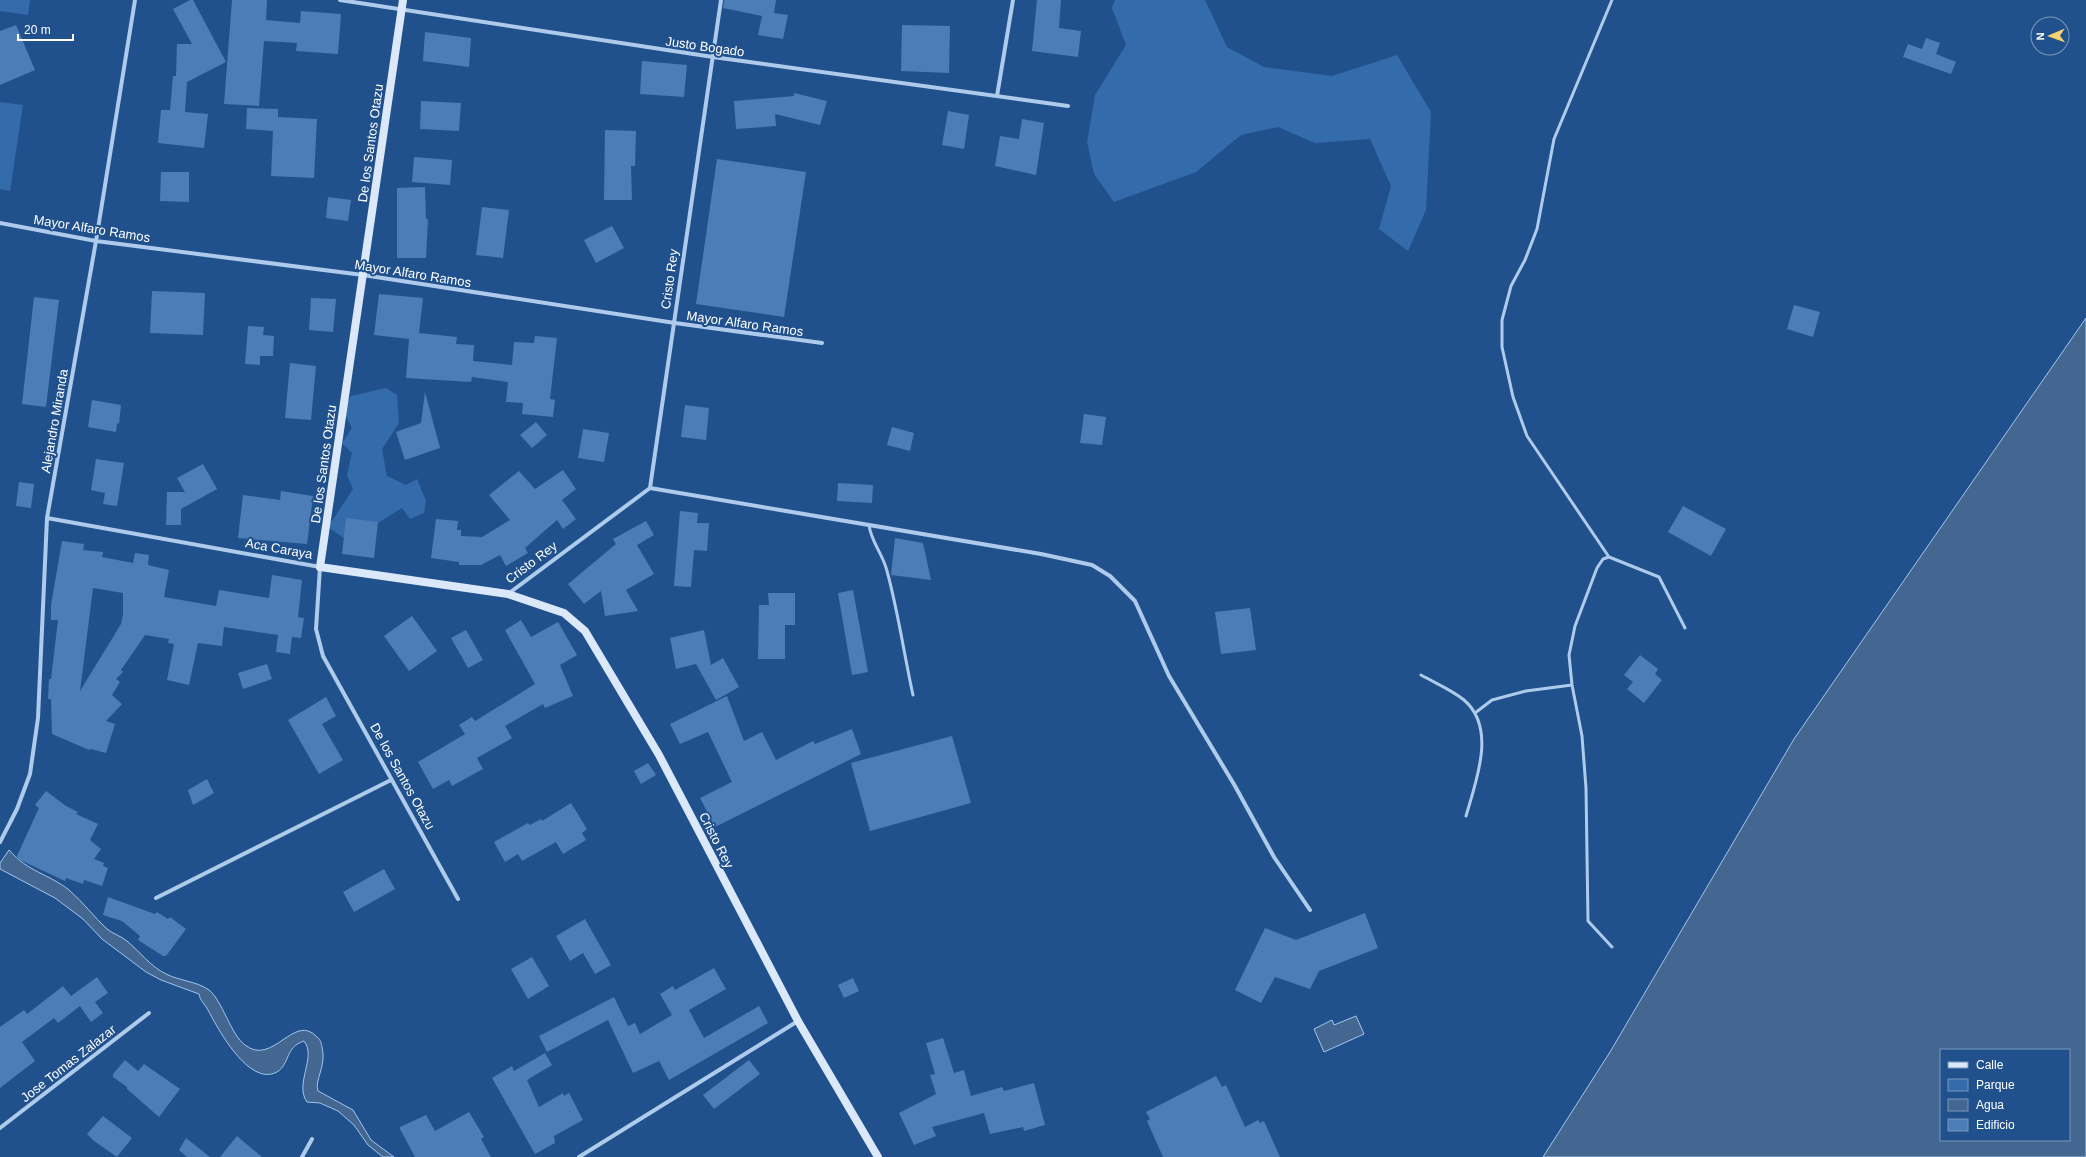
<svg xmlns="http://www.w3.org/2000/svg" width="2086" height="1157" viewBox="0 0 2086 1157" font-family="Arial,sans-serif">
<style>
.green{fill:#346bab}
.water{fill:#446792;stroke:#a2c6ed;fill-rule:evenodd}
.building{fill:#4d7db7;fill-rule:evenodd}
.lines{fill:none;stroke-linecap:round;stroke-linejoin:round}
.lane{stroke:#aecbec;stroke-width:3}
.street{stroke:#aecbec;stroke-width:4}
.secondary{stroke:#dae8f9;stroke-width:8}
.labels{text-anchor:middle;stroke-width:4;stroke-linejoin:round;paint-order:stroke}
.street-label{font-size:13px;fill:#fff;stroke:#20518d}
</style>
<rect width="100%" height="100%" fill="#20518d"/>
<!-- green -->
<path class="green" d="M0 0H30L28 15 0 11Z
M1115 0H1205L1227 47 1264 67 1332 76 1397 55 1431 112 1426 210 1408 251 1379 229 1391 186 1370 139 1315 143 1278 127 1241 135 1196 172 1114 202 1094 174 1087 142 1095 95 1126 45 1112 8Z
M0 102 23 105 10 191 0 189Z
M386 388 397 395 399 423 382 449 387 476 406 485 417 479 426 501 424 513 410 519 402 508 363 532 358 548 328 527 353 489 347 475 352 453 342 443 352 428 343 410 351 396Z"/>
<!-- water -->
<path class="water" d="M2086 318V1157H1543L1610 1052 1794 739ZM1941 1050H2069V1140H1941Z
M9 850C28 872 49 874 69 890 83 902 94 917 107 929 113 934 121 936 127 941 141 953 150 966 166 974 180 981 196 981 209 990 222 1000 231 1035 245 1045 273 1067 294 1012 317 1037 321 1040 321 1043 322 1047 327 1066 314 1080 318 1091L353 1110 371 1140 394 1157H383L368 1145 354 1125 338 1111 320 1103 307 1102C294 1084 317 1057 304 1041 285 1047 290 1064 277 1072 249 1087 218 1029 208 1010 205 1004 200 1001 199 994L161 980 146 972 102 939 83 919 55 898 0 869V863Z
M1356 1016 1364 1034 1324 1052 1314 1029 1332 1020 1334 1025Z"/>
<!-- building -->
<path class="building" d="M190 0H193L226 62 187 82 185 112 208 114 204 148 158 143 161 110H170L173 76H176L177 44H192L173 9Z
M232 0H267L266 20 300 23 301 11 341 14 338 54 296 51 297 43 264 41 259 106 224 104Z
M724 0H776L774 13 788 15 783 39 758 35 762 16 723 8Z
M1037 0H1061L1059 28 1081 31 1078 57 1032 51Z
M16 25 35 70 0 85V31Z
M902 25 950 26 949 73 901 71Z
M425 32 471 38 469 67 423 61Z
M1926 38 1940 43 1936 54 1956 62 1951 74 1903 57 1908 44 1922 49Z
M642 61 687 65 684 97 640 94Z
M794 93 827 101 820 125 775 114 776 126 736 129 734 101 794 96Z
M421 101 461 103 459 131 420 129Z
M247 108 278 109V117L317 119 314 178 271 176 273 131 246 129Z
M948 111 969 115 964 149 942 145Z
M1022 119 1044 123 1036 175 995 166 1000 136 1019 139Z
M605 130 636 131 635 166H631L632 200H604Z
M414 157 452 160 450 185 412 182Z
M717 159 806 172 784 317 696 304Z
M161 172H189V202L160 201Z
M425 187 426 219H428L426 258H397V188Z
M328 197 351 200 348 221 326 218Z
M482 207 509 210 503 258 476 255Z
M612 226 624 248 596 263 584 240Z
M152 291 205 293 203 335 150 333Z
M379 294 423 298 419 333 457 337 456 344 474 345 473 361 512 365 514 342 534 343 535 336 557 338 550 399 555 400 553 417 522 414 523 403 506 402 508 382 472 377 471 382 406 378 409 339 374 335Z
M34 297 59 300 46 407 22 404Z
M311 298 336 299 333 332 309 330Z
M1794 305 1820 312 1813 337 1787 329Z
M248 326 264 327 263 335 274 336 273 356H260V365L245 364Z
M290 363 316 366 311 420 285 418Z
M425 392 440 448 405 460 396 432 421 423Z
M92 400 121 405 119 424 117 423 116 432 88 427Z
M685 405 709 408 706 440 681 437Z
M1084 414 1106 417 1102 445 1080 443Z
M536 422 547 435 532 448 520 435Z
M892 427 914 433 910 451 887 445Z
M583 429 609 433 604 462 578 458Z
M96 459 124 463 117 506 103 504 105 493 91 490Z
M203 464 217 489 181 509V525H166L167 492H185L177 478Z
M563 470 576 489 562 500 576 519 563 529 557 520 525 548 528 553 506 566 500 555 481 565H459V562L431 558 436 519 458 521 457 530H461V536L482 537 510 520 489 495 519 471 535 489Z
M19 482 34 484 31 508 16 506Z
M838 483 873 485 872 503 837 501Z
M281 491 313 496 307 544 238 538 243 495 280 500Z
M1683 506 1726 529 1711 556 1668 532Z
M680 511 698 513 697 523H709L707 551 694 550 691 587 674 586Z
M346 518 378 522 374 558 342 554Z
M646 521 654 535 637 545 654 574 626 590 638 611 605 616 601 591 584 604 568 584 616 544 613 539Z
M895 538 923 543 931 580 891 575Z
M62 541 84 544 83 550 103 552 102 557 133 563 135 553 149 555 148 565 169 570 164 597 216 606 219 590 269 598 272 575 302 580 298 617 304 618 301 638 292 637 290 654 276 652 278 635 224 627 222 646 198 643 189 685 167 680 174 644 168 643 169 639 145 635 121 670 123 672 116 679 120 682 112 695 122 704 106 721 115 724 106 753 91 749 89 750 52 734 51 699H48L49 679H51L58 620H51V605ZM93 588 123 593V614L121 624 80 691Z
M853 590 868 672 852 675 838 593Z
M768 593H795V625H785V659H758L759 605H769Z
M1250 608 1256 650 1221 654 1215 612Z
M412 616 437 651 409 671 384 636Z
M521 620 531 637 558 622 577 655 560 665 573 696 545 708 543 704 505 726 512 738 477 758 483 769 452 786 449 780 433 789 418 762 465 734 459 725 472 717 475 721 535 684 505 630Z
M466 630 483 660 468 668 451 638Z
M704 630 711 665 723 658 739 687 716 700 696 664 676 669 670 638Z
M1640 655 1658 669 1655 674 1662 680 1644 703 1627 689 1633 682 1624 675Z
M267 664 272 679 243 689 238 673Z
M727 696 744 741 762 732 776 760 813 741 815 744 852 729 861 754 715 827 700 798 732 782 708 732 680 744 670 724Z
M326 697 336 716 322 724 343 760 319 774 288 720Z
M952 736 971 803 870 831 851 763Z
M648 763 656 775 641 784 634 771Z
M207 779 214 793 193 805 188 790Z
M46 791 66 806 78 812 76 814 98 824 90 840 101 849 94 859 104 863 103 866 108 868 102 886 84 880 83 884 66 878 65 881 16 858 39 808 35 805Z
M571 803 587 829 582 833 586 840 563 854 556 842 522 861 518 854 505 862 494 842 528 823 530 825 541 819 542 821Z
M384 869 395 889 354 912 343 892Z
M108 897 155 914 157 912 168 919 170 917 186 929 166 956H163L138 940 140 936 122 921 103 915Z
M1365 913 1378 948 1319 971 1310 989 1275 977 1261 1003 1235 990 1265 928 1296 940Z
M585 919 611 965 595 974 583 953 570 961 556 936Z
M532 957 549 986 528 999 511 969Z
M714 968 726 989 689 1010 704 1038 759 1006 768 1023 669 1080 659 1061 633 1073 608 1020 547 1052 539 1036 614 997 628 1026 635 1023 640 1034 672 1015 660 994 673 986 675 990Z
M97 977 108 993 95 1002 103 1013 91 1022 80 1006 58 1023 54 1018 22 1042 35 1061 0 1088V1027L24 1010 27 1014 63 986 71 996Z
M853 978 859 991 844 998 838 985Z
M943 1038 954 1073 964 1070 971 1096 1002 1087 1004 1091 1034 1083 1045 1125 1024 1131 1023 1127 990 1134 984 1113 932 1127 936 1136 914 1145 899 1113 936 1094 930 1075 935 1074 926 1043Z
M545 1053 552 1065 527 1080 539 1107 563 1093 564 1096 569 1093 583 1120 554 1136 555 1143 535 1154 492 1078 512 1066 514 1071Z
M125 1060 138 1071 144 1064 180 1089 159 1117 127 1089V1087L113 1077V1074Z
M749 1060 760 1074 714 1109 703 1095Z
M1216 1076 1222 1087 1226 1085 1245 1127 1258 1120 1260 1123 1264 1121 1280 1157H1163L1147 1121 1150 1119 1146 1112Z
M469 1112 484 1137 481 1139 491 1157H415L400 1129V1127L426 1115 435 1131Z
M103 1116 132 1138 117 1157 94 1141 87 1134Z
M237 1136 262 1157H220Z
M186 1138 210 1157H187L179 1150Z"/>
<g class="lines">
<!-- lane -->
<path class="lane" d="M1612 0 1554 139 1537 229 1525 260 1511 286 1502 320V347L1513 397 1527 436 1609 557 1659 577 1685 628
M869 525C871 542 883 554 887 571 898 611 904 654 913 695
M1609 557 1603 559 1597 568 1575 626 1569 655 1572 685 1582 736 1586 788 1588 921 1612 947
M1421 675C1435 683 1452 690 1464 700 1497 728 1476 781 1466 816
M1475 713 1492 700 1526 691 1572 685"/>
<!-- street -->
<path class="street" d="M340 0 713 57 1068 106
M997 96 1013 0
M0 223 96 241 363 275 675 323 822 343
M650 488 1041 554 1092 565 1110 576 1135 601 1169 676 1235 786 1274 857 1310 910
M47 518 320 567 316 629 323 656 458 899
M508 594 650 488 721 0
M0 842 17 809 30 774 38 718 47 518 96 241 135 0
M156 898 391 780
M0 1128 149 1013
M302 1157 312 1139
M579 1157 798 1021"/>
<!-- secondary -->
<path class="secondary" d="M403 0 320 567 508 594 564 613 585 631 659 755 798 1021 878 1157"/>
</g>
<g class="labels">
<!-- street labels -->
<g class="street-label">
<text transform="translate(705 46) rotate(8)" y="5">Justo Bogado</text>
<text transform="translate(370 143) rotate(-82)" y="5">De los Santos Otazu</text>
<text transform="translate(92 228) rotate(9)" y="5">Mayor Alfaro Ramos</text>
<text transform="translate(413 273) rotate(9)" y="5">Mayor Alfaro Ramos</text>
<text transform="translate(669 279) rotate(-82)" y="5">Cristo Rey</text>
<text transform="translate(745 323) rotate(8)" y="5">Mayor Alfaro Ramos</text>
<text transform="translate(54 421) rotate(-80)" y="5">Alejandro Miranda</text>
<text transform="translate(323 464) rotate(-82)" y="5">De los Santos Otazu</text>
<text transform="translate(279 548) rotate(10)" y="5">Aca Caraya</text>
<text transform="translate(531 562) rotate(-37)" y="5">Cristo Rey</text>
<text transform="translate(403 776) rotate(61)" y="5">De los Santos Otazu</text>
<text transform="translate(717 840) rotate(63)" y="5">Cristo Rey</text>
<text transform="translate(68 1063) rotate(-38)" y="5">Jose Tomas Zalazar</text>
</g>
</g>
<!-- legend -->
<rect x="1940" y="1049" width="130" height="92" fill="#20518d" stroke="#7997bb"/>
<rect x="1948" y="1062" width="20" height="6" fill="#dae8f9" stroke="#7997bb"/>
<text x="1976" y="1069" font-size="12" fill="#ffffff">Calle</text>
<rect x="1948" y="1079" width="20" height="12" fill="#346bab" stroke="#7997bb"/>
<text x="1976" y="1089" font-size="12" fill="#ffffff">Parque</text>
<rect x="1948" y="1099" width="20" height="12" fill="#446792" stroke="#7997bb"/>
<text x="1976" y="1109" font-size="12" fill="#ffffff">Agua</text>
<rect x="1948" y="1119" width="20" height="12" fill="#4d7db7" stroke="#7997bb"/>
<text x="1976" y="1129" font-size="12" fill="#ffffff">Edificio</text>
<!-- north arrow -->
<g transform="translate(2050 36) rotate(268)"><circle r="19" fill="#20518d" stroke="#7997bb"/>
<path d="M0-3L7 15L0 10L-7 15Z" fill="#f9d06f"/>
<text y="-6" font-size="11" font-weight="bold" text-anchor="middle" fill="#ffffff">N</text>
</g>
<!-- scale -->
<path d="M18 34v6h55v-6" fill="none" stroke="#ffffff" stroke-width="2"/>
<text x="24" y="34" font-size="12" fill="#ffffff" stroke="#20518d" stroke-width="3" paint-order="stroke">20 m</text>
</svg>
